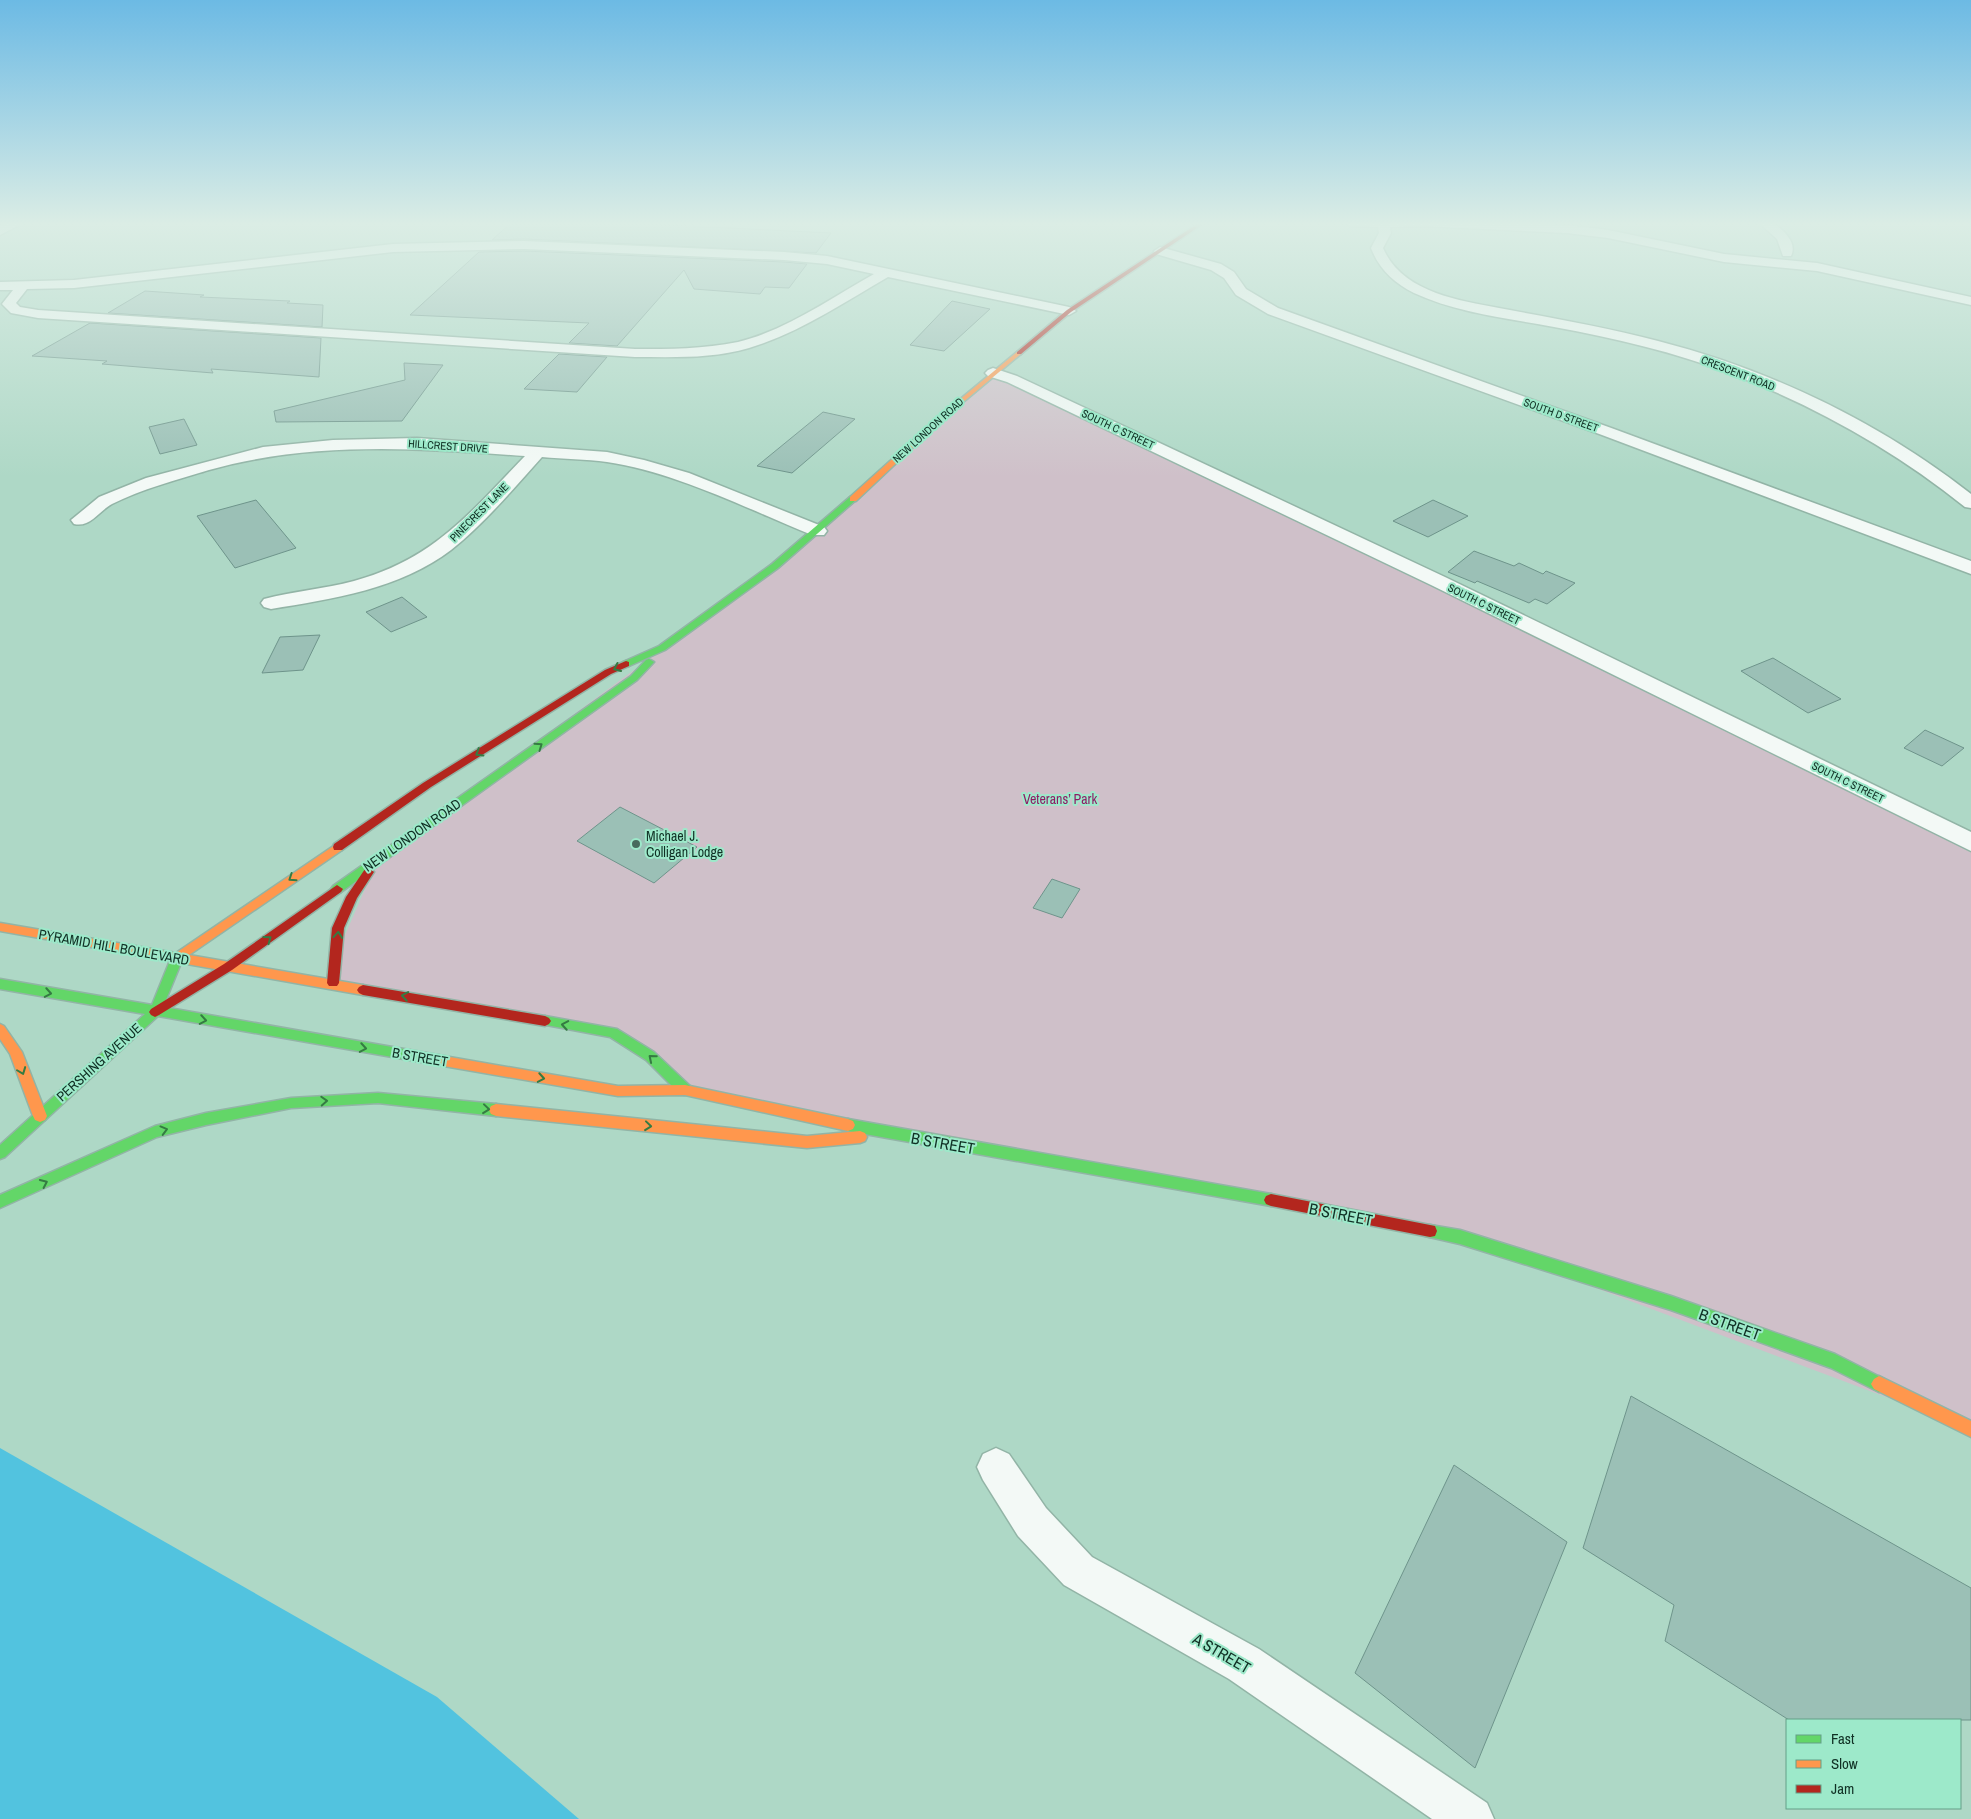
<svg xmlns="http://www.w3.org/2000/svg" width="1971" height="1819" viewBox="0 0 1971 1819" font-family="'Archivo Narrow',sans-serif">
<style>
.green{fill:#cfc0c9}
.water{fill:#52c3df}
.building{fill:#9bc0b6;stroke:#6e948b}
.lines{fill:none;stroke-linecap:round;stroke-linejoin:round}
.street-casing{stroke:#92b4a6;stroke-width:3}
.fast-casing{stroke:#92b4a6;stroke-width:3}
.slow-casing{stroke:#92b4a6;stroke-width:3}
.jam-casing{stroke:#92b4a6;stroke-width:3}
.street{fill:#f3f9f6;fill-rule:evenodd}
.fast{fill:#63d668;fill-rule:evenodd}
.slow{fill:#ff974d;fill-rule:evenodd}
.jam{fill:#b3261e;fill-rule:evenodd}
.oneway{stroke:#357b43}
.poi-dot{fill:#476b5d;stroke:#9de9ca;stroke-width:2}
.labels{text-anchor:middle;stroke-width:4;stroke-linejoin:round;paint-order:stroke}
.far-street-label{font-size:11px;fill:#103024;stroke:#9de9ca}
.park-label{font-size:14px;fill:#8d1c65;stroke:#9de9ca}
.street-label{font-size:14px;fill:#103024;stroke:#9de9ca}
.poi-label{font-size:14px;fill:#103024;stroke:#9de9ca;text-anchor:start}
.near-street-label{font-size:16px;fill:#103024;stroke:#9de9ca}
</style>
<rect width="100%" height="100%" fill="#aed8c6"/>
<!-- green -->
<path class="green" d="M993 373 1971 842V1429L1460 1237 685 1090 613 1033 333 983 335 958 378 859 775 566Z"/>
<!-- water -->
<path class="water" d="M0 1448 437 1697 579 1819H0Z"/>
<!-- building -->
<path class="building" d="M528 222H606L831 233 816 253 524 239 492 240 511 223Z
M524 251 784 262 807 264 789 288 765 287 760 294 694 289 684 270 617 346 569 343 589 323 410 315 479 252Z
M145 291 204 295 200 297 290 301 287 303 323 305 322 327 108 313Z
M952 301 990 309 944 351 910 345Z
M90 323 321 338 319 377 211 369 213 373 102 364 107 361 32 356Z
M559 354 607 357 577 392 524 389Z
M404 363 443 365 402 421 276 422 274 411 405 380Z
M823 412 855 419 792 473 757 466Z
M184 419 197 445 160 454 149 427Z
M256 500 296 548 235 568 197 516Z
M1433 500 1468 516 1428 537 1393 521Z
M1474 551 1514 566 1519 563 1543 574 1546 571 1575 583 1547 604 1535 599 1529 603 1477 581 1475 583 1448 572Z
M402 597 427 617 391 632 366 612Z
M320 635 303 670 262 673 280 637Z
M1773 658 1841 699 1808 713 1741 671Z
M1925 730 1964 748 1942 766 1904 748Z
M620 807 697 847 654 883 577 841Z
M1052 879 1080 889 1062 918 1033 908Z
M1631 1396 1971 1588V1720H1789L1665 1641 1674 1605 1583 1548Z
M1454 1465 1567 1542 1475 1768 1355 1673Z"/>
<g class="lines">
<!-- street casing -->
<g class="street-casing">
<path id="street" d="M10 222H25L0 235V226Z
M1344 222H1495L1567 225 1608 230 1724 254 1817 263 1971 297V305L1817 271 1724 262 1608 238 1567 233 1423 226 1390 227 1391 233 1383 248C1402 292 1457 300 1499 308 1552 318 1605 327 1658 341 1771 370 1879 422 1971 494V508L1965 507C1894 450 1817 407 1732 374 1674 352 1615 338 1554 327 1507 318 1457 313 1414 293 1394 283 1379 269 1371 248L1379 233 1378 227 1350 226Z
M1758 222H1772C1782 229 1798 242 1791 256H1783L1777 239Z
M524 241 784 252 827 256 1069 307 1076 311 1069 315 888 277C843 303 799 333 749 348 712 359 673 357 635 357L38 318 11 313 2 304 13 290H0V282L74 280 393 244ZM524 249 784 260 827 264 874 274C831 298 787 330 738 342 704 349 669 349 635 349L38 310 20 307 16 303 27 289 74 288 393 252Z
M1160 247 1221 264 1234 272 1246 289 1278 308 1614 429 1971 561V574L1602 435 1268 314 1236 295 1224 278 1211 270 1156 254 1154 251Z
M993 368 1017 376 1445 577 1971 832V851L1431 585 1007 382 988 376 985 373 988 370Z
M417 438 607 452 644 460 689 473 824 527 827 531 824 535H812C748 509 675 472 607 462 586 459 564 459 542 457 513 489 485 523 451 550 400 589 332 599 271 609L264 607 261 603 264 599C294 591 325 589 354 581 434 559 470 513 525 456 419 448 312 441 209 470 176 480 142 489 112 504 99 511 90 528 74 524L71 520 99 497 146 478 263 447 333 440Z
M996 1448 1009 1454 1046 1508 1092 1557 1259 1649 1487 1803 1494 1819H1432L1229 1679 1064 1585 1018 1536 983 1480 977 1467 983 1454Z"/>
</g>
<!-- fast casing -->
<g class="fast-casing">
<path id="fast" d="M850 497 857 499 778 568 665 650 629 666H623V662L659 646 772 564Z
M649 659 654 662 637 680 341 892H333L331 889 333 886 631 676 646 660Z
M177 954 181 955 183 958 163 1007 438 1055 442 1056 444 1060 442 1064 438 1065 158 1016 5 1157 0 1159V1145L145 1014 0 989V979L152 1005 171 958 173 955Z
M545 1016 617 1029 654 1052 690 1086 691 1090 690 1094 685 1095 680 1094 646 1060 610 1037 541 1024 539 1021 541 1018Z
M378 1093 496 1104 501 1106 503 1110 501 1114 496 1116 378 1103 291 1108 206 1125 157 1137 0 1208V1195L155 1126 206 1113 291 1098Z
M848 1119 1271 1194 1276 1196 1278 1200 1276 1204 1271 1206 848 1131 843 1129 841 1125 843 1121Z
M1430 1225 1460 1230 1671 1296 1835 1354 1884 1379 1887 1384 1884 1389 1879 1392 1831 1368 1671 1310 1460 1244 1425 1236 1423 1231 1425 1226Z"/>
</g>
<!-- slow casing -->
<g class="slow-casing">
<path id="slow" d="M1017 352 1022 353 944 418 856 501H850V497L940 416Z
M338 843 343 847 342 850 189 955 363 985 367 987 369 990 367 993 363 995 0 931V923L176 953Z
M0 1024 4 1026 22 1052 47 1116 45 1120 40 1122 35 1120 33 1116 10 1054 0 1039Z
M438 1055 618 1086 685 1085 848 1119 853 1121 855 1125 853 1129 848 1131 685 1095 618 1096 438 1065 434 1064 432 1060 434 1056Z
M496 1104 807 1136 860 1131 865 1133 867 1137 865 1141 860 1143 807 1148 496 1116 491 1114 489 1110 491 1106Z
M1879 1376 1971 1421V1437L1874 1389 1871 1384 1874 1379Z"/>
</g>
<!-- jam casing -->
<g class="jam-casing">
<path id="jam" d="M1200 222H1206L1071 312 1021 354H1017V352L1067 310Z
M626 661 629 662V666L611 674 431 787 342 850H334L333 847 334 844 423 783 605 670Z
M369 868 374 872 357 898 344 928 339 983 337 986H329L327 983 332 928 346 897 365 869Z
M337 885 343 889 341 892 232 970 159 1015 155 1017 151 1015 149 1012 151 1009 224 964Z
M363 985 545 1016 549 1018 551 1021 549 1024 545 1026 363 995 359 993 357 990 359 987Z
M1271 1194 1430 1225 1435 1226 1437 1231 1435 1236 1430 1237 1271 1206 1266 1204 1264 1200 1266 1196Z"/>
</g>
<!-- street -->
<use href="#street" class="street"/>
<!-- fast -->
<use href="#fast" class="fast"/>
<!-- slow -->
<use href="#slow" class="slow"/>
<!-- jam -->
<use href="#jam" class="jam"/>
</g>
<!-- one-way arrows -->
<defs><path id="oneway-chevron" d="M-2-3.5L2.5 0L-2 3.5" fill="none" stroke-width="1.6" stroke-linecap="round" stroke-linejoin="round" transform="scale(1.25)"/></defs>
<g class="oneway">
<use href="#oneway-chevron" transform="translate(617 668) rotate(156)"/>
<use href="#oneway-chevron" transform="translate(539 746) rotate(-35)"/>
<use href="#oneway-chevron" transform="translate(479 753) rotate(148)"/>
<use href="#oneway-chevron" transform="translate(292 878) rotate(146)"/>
<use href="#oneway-chevron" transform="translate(338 935) rotate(-85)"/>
<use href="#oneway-chevron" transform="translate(268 939) rotate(-36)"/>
<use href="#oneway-chevron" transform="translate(48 993) rotate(10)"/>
<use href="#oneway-chevron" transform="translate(405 996) rotate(-170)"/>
<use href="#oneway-chevron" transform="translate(203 1020) rotate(10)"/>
<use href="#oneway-chevron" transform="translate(565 1025) rotate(-170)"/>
<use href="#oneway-chevron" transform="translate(363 1048) rotate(10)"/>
<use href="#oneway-chevron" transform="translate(652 1058) rotate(-140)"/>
<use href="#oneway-chevron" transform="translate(22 1071) rotate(69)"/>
<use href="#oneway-chevron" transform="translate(541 1078) rotate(10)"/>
<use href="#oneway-chevron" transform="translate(324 1101) rotate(-3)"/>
<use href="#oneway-chevron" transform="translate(486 1109) rotate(6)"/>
<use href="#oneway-chevron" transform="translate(648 1126) rotate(6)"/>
<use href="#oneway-chevron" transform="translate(164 1130) rotate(-15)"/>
<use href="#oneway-chevron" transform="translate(44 1183) rotate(-25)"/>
</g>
<!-- sky -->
<linearGradient id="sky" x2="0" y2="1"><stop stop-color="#6cbae4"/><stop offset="0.47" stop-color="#dbede5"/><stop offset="1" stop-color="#dbede5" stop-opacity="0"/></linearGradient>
<rect width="1971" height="477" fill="url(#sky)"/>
<!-- markers -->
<circle class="poi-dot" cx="636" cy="844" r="5"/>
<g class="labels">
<!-- far-street labels -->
<g class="far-street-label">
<text transform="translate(1738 373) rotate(21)" y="4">CRESCENT ROAD</text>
<text transform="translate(1561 415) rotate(20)" y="4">SOUTH D STREET</text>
<text transform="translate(1118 429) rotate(25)" y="4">SOUTH C STREET</text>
<text transform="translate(928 430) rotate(-42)" y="4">NEW LONDON ROAD</text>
<text transform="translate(448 446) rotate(4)" y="4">HILLCREST DRIVE</text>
<text transform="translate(479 512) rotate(-45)" y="4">PINECREST LANE</text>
<text transform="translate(1484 604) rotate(26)" y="4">SOUTH C STREET</text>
<text transform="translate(1848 782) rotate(26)" y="4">SOUTH C STREET</text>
</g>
<!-- park labels -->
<g class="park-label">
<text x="1060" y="804">Veterans’ Park</text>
</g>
<!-- street labels -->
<g class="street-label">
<text transform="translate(412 835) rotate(-35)" y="5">NEW LONDON ROAD</text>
<text transform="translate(114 947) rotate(10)" y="5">PYRAMID HILL BOULEVARD</text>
<text transform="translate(420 1057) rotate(10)" y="5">B STREET</text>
<text transform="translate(99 1062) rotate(-42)" y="5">PERSHING AVENUE</text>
</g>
<!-- poi labels -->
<g class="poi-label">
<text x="646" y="841">Michael J.<tspan x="646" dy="16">Colligan Lodge</tspan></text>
</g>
<!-- near-street labels -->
<g class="near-street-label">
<text transform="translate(943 1143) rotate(10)" y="6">B STREET</text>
<text transform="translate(1341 1214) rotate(11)" y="6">B STREET</text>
<text transform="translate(1730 1324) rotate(20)" y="6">B STREET</text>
<text transform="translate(1222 1653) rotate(30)" y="6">A STREET</text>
</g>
</g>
<!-- legend -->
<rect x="1786" y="1719" width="175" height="90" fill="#9de9ca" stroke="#659f88"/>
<rect x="1796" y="1735" width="25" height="8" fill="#63d668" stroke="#659f88"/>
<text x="1831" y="1744" font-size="15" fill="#103024">Fast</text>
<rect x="1796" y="1760" width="25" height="8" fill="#ff974d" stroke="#659f88"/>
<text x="1831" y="1769" font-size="15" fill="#103024">Slow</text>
<rect x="1796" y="1785" width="25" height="8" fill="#b3261e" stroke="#659f88"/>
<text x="1831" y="1794" font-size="15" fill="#103024">Jam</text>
</svg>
